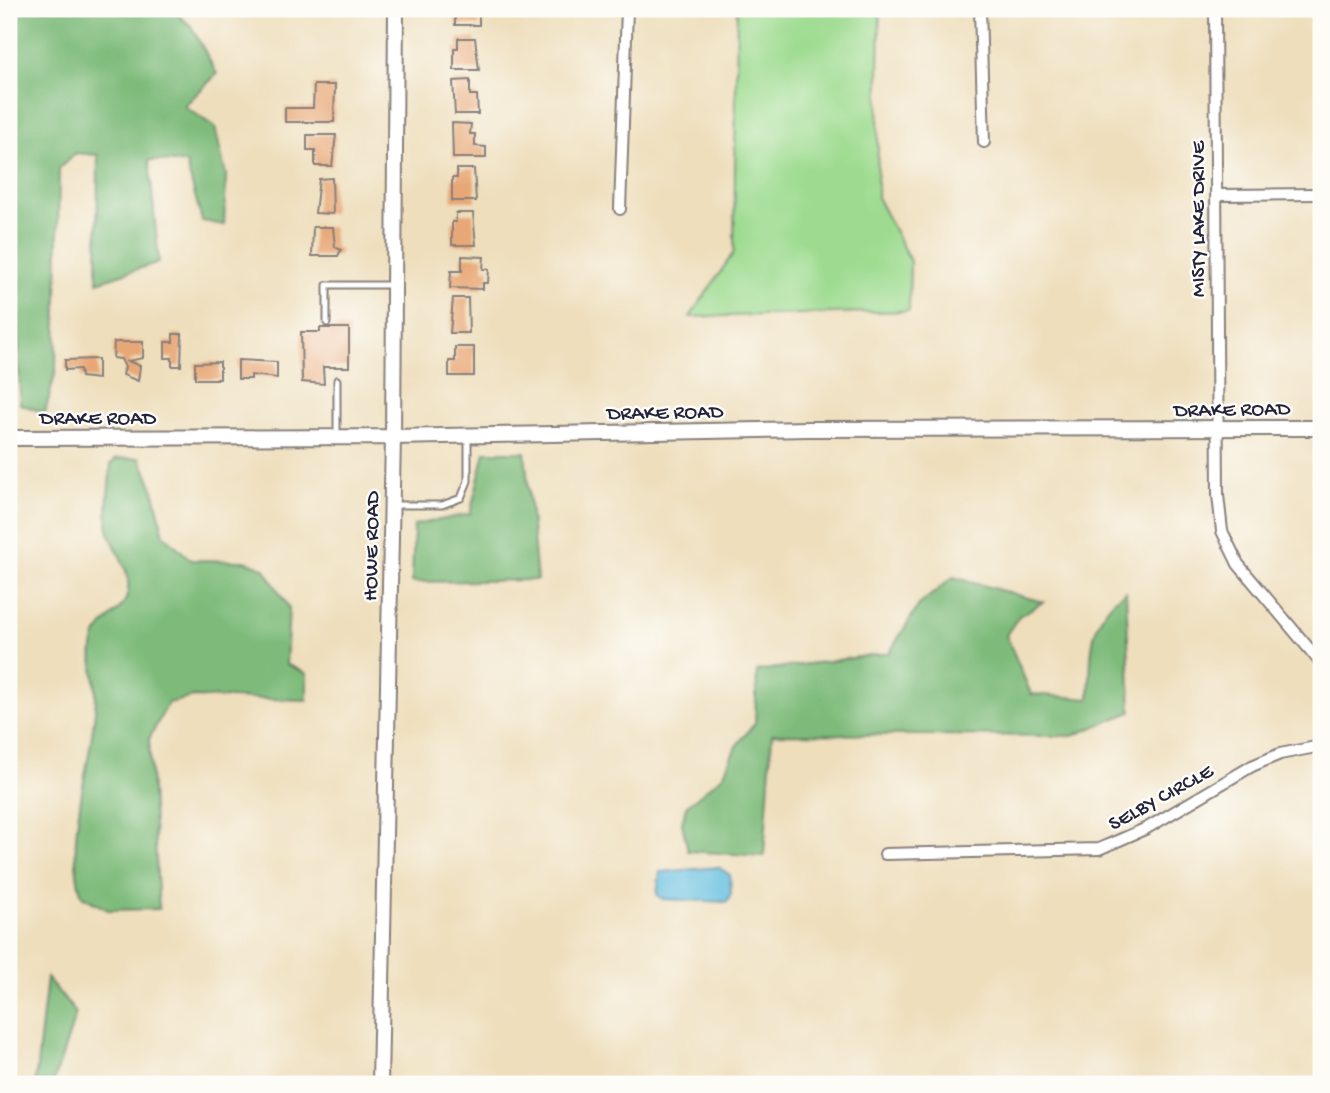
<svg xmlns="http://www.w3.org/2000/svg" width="1330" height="1093" viewBox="0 0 1330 1093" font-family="'Gochi Hand',sans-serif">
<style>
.green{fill:#9edb90;stroke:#607e66;stroke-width:2}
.forest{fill:#7ebb7a;stroke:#506e5a;stroke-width:2}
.water{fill:#61bddf;stroke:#42708d;stroke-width:2}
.building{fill:#e8a776}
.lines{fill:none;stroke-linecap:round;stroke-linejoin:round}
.service-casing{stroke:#88807c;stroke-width:9}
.minor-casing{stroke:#88807c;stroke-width:14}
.tertiary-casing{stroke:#88807c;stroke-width:18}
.path{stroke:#88807c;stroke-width:2.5;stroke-dasharray:5 5;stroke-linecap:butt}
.service{stroke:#fff;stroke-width:5}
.minor{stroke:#fff;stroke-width:10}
.tertiary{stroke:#fff;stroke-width:14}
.labels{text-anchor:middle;stroke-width:5;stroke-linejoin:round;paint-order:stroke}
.street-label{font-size:21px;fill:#22223b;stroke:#fdfcf7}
</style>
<rect width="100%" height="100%" fill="#fdfcf7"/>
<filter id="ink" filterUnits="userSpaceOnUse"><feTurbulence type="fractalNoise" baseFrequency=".0143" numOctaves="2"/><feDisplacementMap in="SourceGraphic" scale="14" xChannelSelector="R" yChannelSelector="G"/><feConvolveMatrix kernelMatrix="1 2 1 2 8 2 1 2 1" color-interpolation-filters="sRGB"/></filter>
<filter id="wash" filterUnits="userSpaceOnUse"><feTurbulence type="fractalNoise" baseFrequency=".00686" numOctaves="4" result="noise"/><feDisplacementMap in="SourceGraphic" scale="28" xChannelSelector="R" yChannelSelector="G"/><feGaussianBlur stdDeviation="1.57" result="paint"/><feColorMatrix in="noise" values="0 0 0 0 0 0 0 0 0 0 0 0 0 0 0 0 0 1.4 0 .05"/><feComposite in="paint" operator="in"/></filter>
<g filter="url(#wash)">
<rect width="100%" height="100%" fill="#eedebc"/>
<!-- green -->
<path class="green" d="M737 9H880L877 197 910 261 909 311 690 317 734 252Z"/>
<!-- forest -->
<path class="forest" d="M11 9H171L191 26 217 74 184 106 215 127 226 175 224 225 202 221 186 163 149 160 159 262 97 282 98 155 76 153 59 168 56 370 45 413 20 404Z
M485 452H525L537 580 412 582 414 525 470 514Z
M140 458 153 488 164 535 191 560 245 561 264 568 289 608 286 664 307 674V700L193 697 168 703 149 739 159 909 108 910 82 896C62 836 95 758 96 695 96 675 88 656 96 636 102 622 120 613 126 599 135 576 117 553 109 533 104 519 110 480 111 464L116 459Z
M953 577 1043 602 1019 616 1006 635 1031 694 1089 699C1092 656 1086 618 1126 591L1131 712 1072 736 772 734 764 856 688 851 682 823 686 806 723 776 736 746 755 723 757 671 889 653 919 605Z
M47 978 76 1013 53 1084H35Z"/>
<!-- water -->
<path class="water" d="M718 867 730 875 731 894 727 902 662 899 657 894 660 872Z"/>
<g id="blocks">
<!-- building -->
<path class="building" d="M455 9H479V25H455Z
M458 38H475L479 70H454V48H458Z
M470 80V95H477L478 114H455L453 81Z
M314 85H335L334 122H285V108H313Z
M452 123 471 124 470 134H475V146L486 147V158H453Z
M307 135H336L332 166H315V150H307Z
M457 169H474L476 201H452V178H457Z
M332 178 333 214 315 213 319 179Z
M456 213H473L476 245H452V222H456Z
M313 227H333L335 247 341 250 338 256H312Z
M462 256 484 257 483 269H489L488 283H483V289L450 288 451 271H462Z
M453 298H468L469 333H450Z
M320 328H349V367H323L324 384 302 382 301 332H320Z
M173 334H182L181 366H172V358H165V342H173Z
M114 342H143V358L128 361 140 366 138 381 123 375 125 367 121 359 113 358Z
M455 347H474V376H449V361H455Z
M98 359V379L81 377 80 369 65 370V360Z
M238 360 277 362V378L251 375V379H238Z
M220 362V379H195V363Z"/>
</g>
</g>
<g filter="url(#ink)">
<use href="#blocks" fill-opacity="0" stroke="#88807c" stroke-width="2"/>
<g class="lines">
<!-- service casing -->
<g class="service-casing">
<path id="service" d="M327 323V285H393
M337 434V380
M393 505H442L461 498 468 481V439"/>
</g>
<!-- minor casing -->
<g class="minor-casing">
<path id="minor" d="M980 9 984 142
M1215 9 1218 495 1222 531 1238 564 1321 663
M1216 195 1321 194
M620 209 627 9
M885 854 1099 849 1147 828 1252 766 1280 754 1321 746"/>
</g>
<!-- tertiary casing -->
<g class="tertiary-casing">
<path id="tertiary" d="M9 438 393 437 810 429 1321 428
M380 1084 393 437 396 9"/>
</g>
<!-- path -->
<path class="path" d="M804 9 808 13 810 9"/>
<!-- service -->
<use href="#service" class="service"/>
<!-- minor -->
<use href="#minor" class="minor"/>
<!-- tertiary -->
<use href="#tertiary" class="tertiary"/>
</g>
</g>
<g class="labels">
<!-- street labels -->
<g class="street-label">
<text transform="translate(1197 219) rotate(-90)" y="7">MISTY LAKE DRIVE</text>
<text transform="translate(1232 408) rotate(-1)" y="7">DRAKE ROAD</text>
<text transform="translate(665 411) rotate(-1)" y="7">DRAKE ROAD</text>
<text x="98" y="424">DRAKE ROAD</text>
<text transform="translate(370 546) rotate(-89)" y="7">HOWE ROAD</text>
<text transform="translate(1160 796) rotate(-29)" y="7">SELBY CIRCLE</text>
</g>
</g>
<!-- margin -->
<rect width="1330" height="1093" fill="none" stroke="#fdfcf7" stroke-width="35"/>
</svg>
